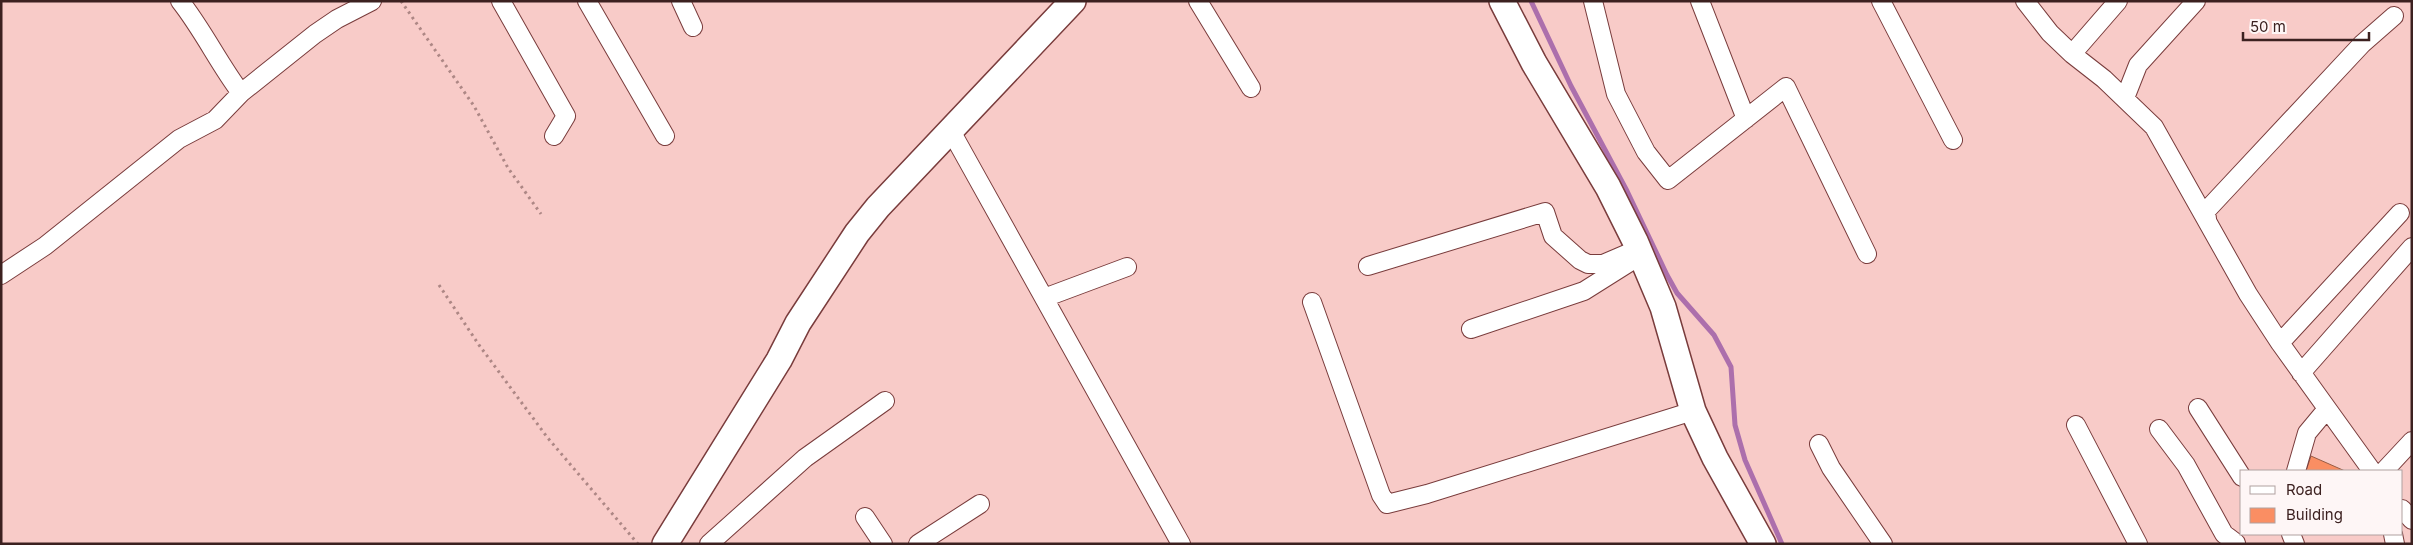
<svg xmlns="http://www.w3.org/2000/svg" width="2413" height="545" viewBox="0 0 2413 545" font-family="Inter,sans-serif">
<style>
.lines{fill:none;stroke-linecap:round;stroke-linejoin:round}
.stream{stroke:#ac6fac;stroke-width:5}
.building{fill:#fa8e63;stroke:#985d46}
.street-casing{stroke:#793c3c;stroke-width:20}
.secondary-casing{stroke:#793c3c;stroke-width:28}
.path{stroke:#ad8785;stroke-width:3;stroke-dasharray:2.5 4;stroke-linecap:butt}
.street{stroke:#fff;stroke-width:18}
.secondary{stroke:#fff;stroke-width:25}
</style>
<rect width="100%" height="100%" fill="#f8cbc8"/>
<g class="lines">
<!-- stream -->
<path class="stream" d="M1531 1 1571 86 1627 191 1667 275 1677 293 1714 335 1731 367 1735 425 1745 460 1782 544"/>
</g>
<!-- building -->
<path class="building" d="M2311 456 2345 471H2306Z"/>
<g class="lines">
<!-- street casing -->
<g class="street-casing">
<path id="street" d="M180 1C203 30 219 64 241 93
M501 1 566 116 554 136
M587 1 665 136
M681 1 693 27
M1198 1 1251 88
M1593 1 1616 94 1646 152 1668 180 1786 87 1867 254
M1700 1 1746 119
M1881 1 1953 140
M2025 1 2050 33 2072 54 2104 79 2154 127 2248 294 2280 343 2372 471
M2072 54 2118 1
M2125 98 2138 65 2196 1
M951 131 1181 544
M2207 219 2206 211 2362 44 2394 16
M1368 266 1545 212 1553 236 1580 260 1588 264H1603L1638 249
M1 275 45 246 179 139 215 120 241 93 315 34 337 19 372 1
M1044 298 1127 267
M1312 302 1381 495 1387 504 1427 494 1693 411
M1471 329 1584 291 1638 257
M2280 343 2400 213
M2301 373 2412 247
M2198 408 2242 477
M2076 425 2138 544
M2159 429 2186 465 2224 534 2236 543
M1819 444 1831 468 1883 544
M2296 471 2307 433 2327 409
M2384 471 2412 441
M2402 509 2412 520
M865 517 883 544
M2291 534 2295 544
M2393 534 2395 544
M709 544 805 458 885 401
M918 544 980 504"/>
</g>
<!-- secondary casing -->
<g class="secondary-casing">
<path id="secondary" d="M1502 1 1534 63 1608 187 1635 241 1663 307 1693 411 1715 458 1763 544
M665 544 779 360 798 323 857 233 878 207 1073 1"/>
</g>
<!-- path -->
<path class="path" d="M401 1 474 106 508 168 541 214
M439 285 479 345 547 437 638 544"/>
<!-- street -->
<use href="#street" class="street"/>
<!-- secondary -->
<use href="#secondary" class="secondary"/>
</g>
<!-- border -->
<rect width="2413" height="545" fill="none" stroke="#3c2120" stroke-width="5"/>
<!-- legend -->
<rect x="2240" y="470" width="162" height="65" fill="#fef6f6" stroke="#b0a1a0"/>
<rect x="2250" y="486" width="25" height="8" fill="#ffffff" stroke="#b0a1a0"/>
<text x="2286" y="495" font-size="15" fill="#3c2120">Road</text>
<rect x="2250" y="508" width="25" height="15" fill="#fa8e63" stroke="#b0a1a0"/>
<text x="2286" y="520" font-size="15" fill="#3c2120">Building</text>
<!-- scale -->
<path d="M2243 32v8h126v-8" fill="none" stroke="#3c2120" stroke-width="2.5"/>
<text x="2250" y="32" font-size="15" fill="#3c2120" stroke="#fef6f6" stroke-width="4" paint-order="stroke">50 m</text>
</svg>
